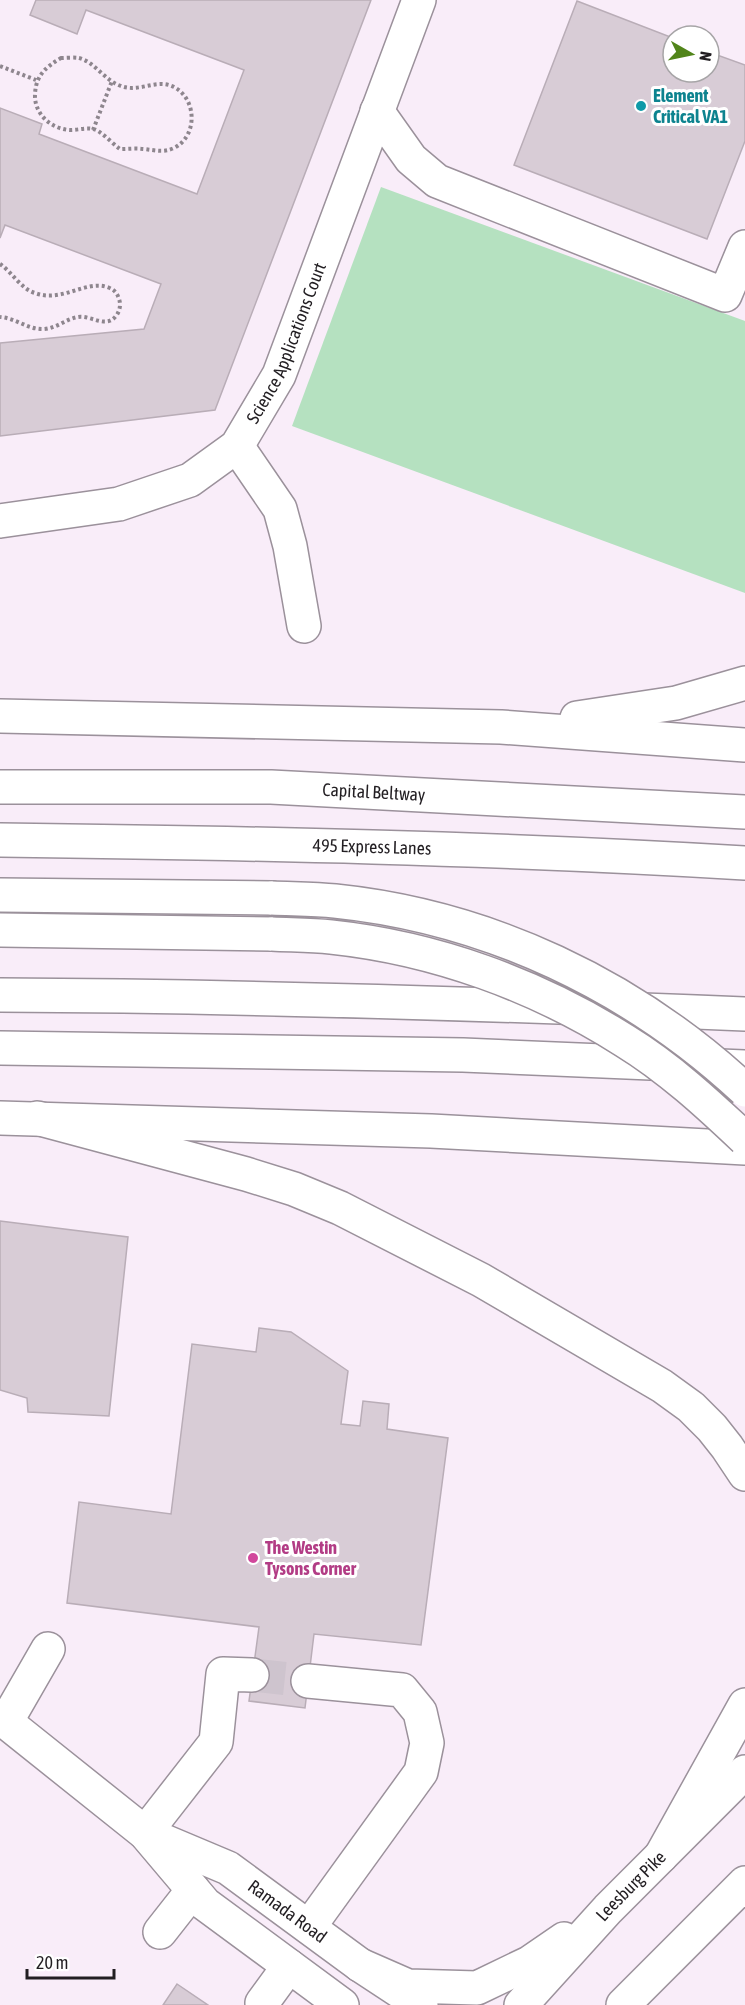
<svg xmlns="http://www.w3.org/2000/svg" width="745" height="2005" viewBox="0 0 745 2005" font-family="'Asap Condensed',sans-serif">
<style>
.green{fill:#b5e1c0}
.building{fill:#d8ccd6;stroke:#b9adb7;stroke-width:1.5}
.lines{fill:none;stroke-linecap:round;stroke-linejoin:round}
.minor-tunnel{stroke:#cec4ce;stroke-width:33;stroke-dasharray:33 16;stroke-linecap:butt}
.minor-casing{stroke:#9b919b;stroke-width:36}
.major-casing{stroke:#9b919b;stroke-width:36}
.highway-casing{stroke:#9b919b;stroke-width:36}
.path{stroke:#8e868e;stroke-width:4;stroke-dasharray:3 3;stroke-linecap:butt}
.minor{stroke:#fff;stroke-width:33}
.major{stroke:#fff;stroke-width:33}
.highway{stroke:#fff;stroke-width:33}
.highway-bridge-casing{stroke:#9b919b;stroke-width:36;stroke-linecap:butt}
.highway-bridge{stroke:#fff;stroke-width:33}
.culture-dot{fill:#0f9aa8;stroke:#fff;stroke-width:2}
.hotel-dot{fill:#d1479c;stroke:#fff;stroke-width:2}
.labels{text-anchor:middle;stroke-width:6;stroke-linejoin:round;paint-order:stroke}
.culture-label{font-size:18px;font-weight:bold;fill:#0d838f;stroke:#fff;text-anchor:start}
.street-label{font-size:18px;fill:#221e22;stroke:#fff}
.hotel-label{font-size:18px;font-weight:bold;fill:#b23c85;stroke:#fff;text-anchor:start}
</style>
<rect width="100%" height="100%" fill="#f9edf9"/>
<!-- green -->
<path class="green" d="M381 187 745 321V593L292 426Z"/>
<!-- building -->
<path class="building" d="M36 0H371L215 410 0 436V343L144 329 161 284 5 225 0 238V108L42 124 39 134 197 194 244 70 86 10 77 34 30 15Z
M577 1 673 38V72H709V52L745 65V141L707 239 514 165Z
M0 1221 128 1237 109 1416 28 1412 27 1398 0 1390Z
M259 1328 291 1332 348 1371 341 1424 360 1426 363 1401 389 1404 387 1429 448 1438 421 1645 314 1634 305 1708 249 1701 259 1627 67 1603 79 1502 171 1514 192 1344 256 1352Z
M177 1984 208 2005H163Z"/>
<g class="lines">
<!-- minor-tunnel -->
<path class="minor-tunnel" d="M252 1675 308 1681"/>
<!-- minor casing -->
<g class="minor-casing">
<g id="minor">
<path d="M377 111 411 159 437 181 725 295 745 247"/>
<path d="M237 446 280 509 290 546 304 626"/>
<path id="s1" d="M0 521 119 504 190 480 237 446 279 375 419 0"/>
<path d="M308 1681 402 1690 420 1712 427 1743 421 1772 309 1927"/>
<path d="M0 1719 6 1722 145 1833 205 1904 342 2005"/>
<path d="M6 1722 48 1649"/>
<path d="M145 1833 216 1742 223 1674 252 1675"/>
<path id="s2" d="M152 1836 228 1868 360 1965 421 2005"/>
<path d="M160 1932 193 1890"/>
<path d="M262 2003 289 1966"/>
</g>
</g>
<!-- major casing -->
<g class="major-casing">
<g id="major">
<path d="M360 1965 408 1986 477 1988 529 1963 564 1939"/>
<path id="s3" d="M521 2005 608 1909 745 1772"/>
<path d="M623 2005 745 1883"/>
</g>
</g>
<!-- highway casing -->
<g class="highway-casing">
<g id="highway">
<path d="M0 716 501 727 745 745"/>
<path d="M577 718 676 703 745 683"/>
<path id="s4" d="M0 787H271L745 812"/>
<path id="s5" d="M0 840C248 843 497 848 745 863"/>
<path d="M0 895 272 898"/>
<path d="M0 930 272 934"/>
<path d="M0 995C249 996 497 1004 745 1014"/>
<path d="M0 1048 463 1055 745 1067"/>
<path d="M0 1118 431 1131 745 1148"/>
<path d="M37 1118 246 1174 294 1189 340 1208 481 1280 662 1386 691 1407 712 1428 727 1447 745 1474"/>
<path d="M661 1856 745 1705"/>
</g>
</g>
<!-- path -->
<path class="path" d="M61 58C66 58 74 57 79 58 95 62 105 81 121 86 139 93 157 78 174 87 197 99 198 136 174 148 163 153 155 150 143 149 136 148 128 149 120 149 113 144 106 136 98 131 90 126 80 130 70 130 51 129 34 114 35 94 36 75 46 67 61 58Z
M0 66 36 80
M93 130 112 81
M0 264C12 272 21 289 35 293 61 303 86 280 107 287 113 289 117 292 119 299 121 304 120 311 116 316 106 329 91 315 78 317 66 319 57 328 44 329 28 330 16 318 0 317"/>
<!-- minor -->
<use href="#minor" class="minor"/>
<!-- major -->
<use href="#major" class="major"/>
<!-- highway -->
<use href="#highway" class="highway"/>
<!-- highway-bridge casing -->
<g class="highway-bridge-casing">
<path id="highway-bridge" d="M272 898C293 899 315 899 335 901 489 917 632 985 745 1090
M272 934C291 935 311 935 331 937 435 948 537 985 625 1041 669 1068 708 1104 745 1139"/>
</g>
<!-- highway-bridge -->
<use href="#highway-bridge" class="highway-bridge"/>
</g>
<!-- markers -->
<circle class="culture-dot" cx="641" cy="106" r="6"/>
<circle class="hotel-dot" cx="253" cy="1558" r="6"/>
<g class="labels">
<!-- culture labels -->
<g class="culture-label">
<text x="653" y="102">Element<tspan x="653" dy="21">Critical VA1</tspan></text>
</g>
<!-- street labels -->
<g class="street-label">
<text dy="6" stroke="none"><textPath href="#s1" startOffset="368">Science Applications Court</textPath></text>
<text dy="6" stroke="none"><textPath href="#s4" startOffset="374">Capital Beltway</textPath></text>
<text dy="6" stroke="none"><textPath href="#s5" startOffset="372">495 Express Lanes</textPath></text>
<text dy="6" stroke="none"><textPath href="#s3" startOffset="162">Leesburg Pike</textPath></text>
<text dy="6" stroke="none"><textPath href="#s2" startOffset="156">Ramada Road</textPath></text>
</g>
<!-- hotel labels -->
<g class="hotel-label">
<text x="265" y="1554">The Westin<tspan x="265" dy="21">Tysons Corner</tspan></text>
</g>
</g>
<!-- north arrow -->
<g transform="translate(691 54) rotate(99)"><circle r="28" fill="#ffffff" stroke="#a7a5a7" stroke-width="1.5"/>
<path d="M0-4.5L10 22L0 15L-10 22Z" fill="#51851a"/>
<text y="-9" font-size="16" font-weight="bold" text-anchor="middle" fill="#221e22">N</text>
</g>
<!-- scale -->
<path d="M27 1969v9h87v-9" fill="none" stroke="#221e22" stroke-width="3"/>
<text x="36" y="1969" font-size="18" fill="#221e22" stroke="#ffffff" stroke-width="4.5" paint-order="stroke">20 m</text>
</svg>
